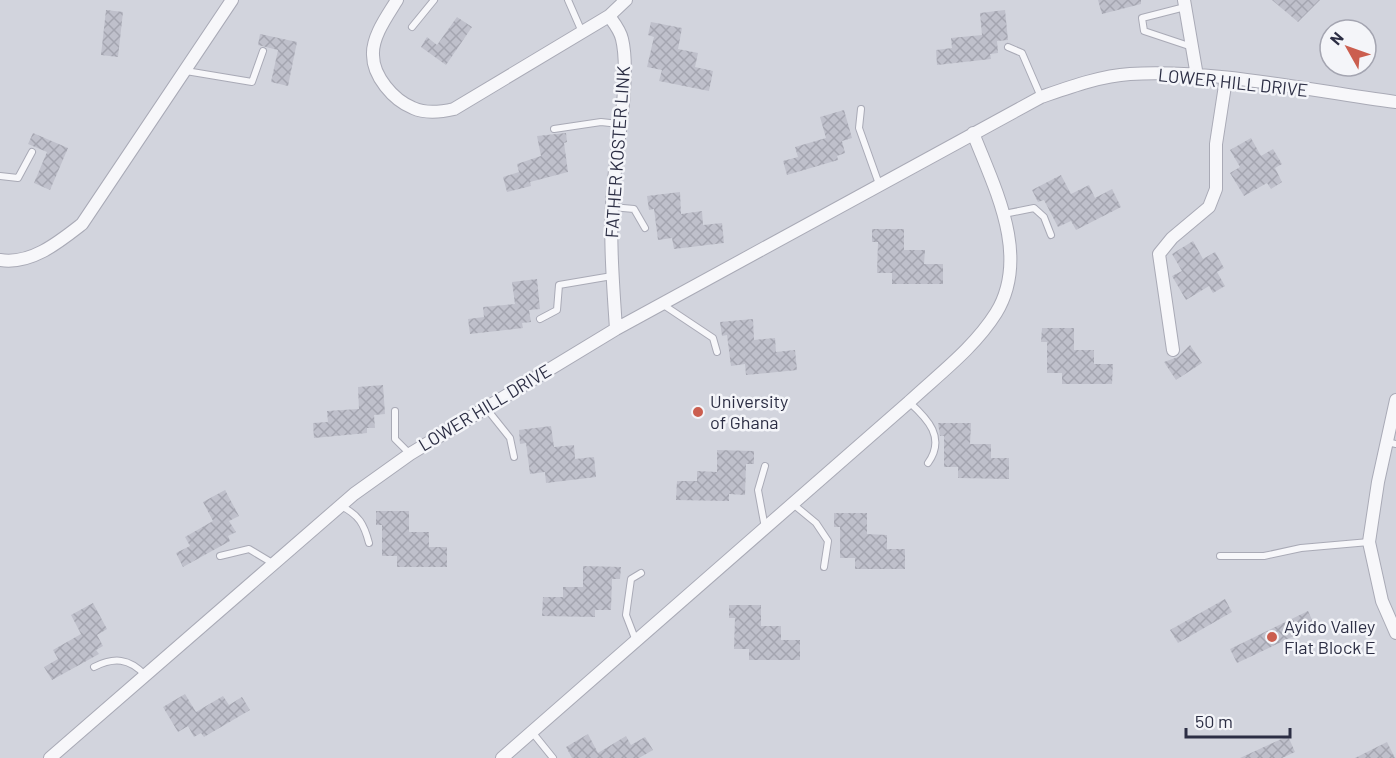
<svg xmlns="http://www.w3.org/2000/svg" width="1396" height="758" viewBox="0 0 1396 758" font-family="Barlow,sans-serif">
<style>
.built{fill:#d2d4dd;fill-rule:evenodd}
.building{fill:url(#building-cross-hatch)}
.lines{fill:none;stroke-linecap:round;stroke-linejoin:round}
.service-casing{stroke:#a9aab6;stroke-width:8}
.minor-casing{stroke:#a9aab6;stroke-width:14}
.service{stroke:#f7f7fa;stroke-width:6}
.minor{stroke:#f7f7fa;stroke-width:12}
.poi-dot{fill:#cb5e4f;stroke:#f4f5f9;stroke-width:2}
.labels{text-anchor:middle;stroke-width:5;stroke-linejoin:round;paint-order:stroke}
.street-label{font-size:18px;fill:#2c2e44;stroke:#f4f5f9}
.poi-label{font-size:18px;fill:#2c2e44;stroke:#f4f5f9;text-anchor:start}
</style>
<defs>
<pattern id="building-cross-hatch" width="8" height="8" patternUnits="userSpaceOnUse" patternTransform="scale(1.5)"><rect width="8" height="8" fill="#bfc0cb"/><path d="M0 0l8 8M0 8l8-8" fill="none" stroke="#a4a5b0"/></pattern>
</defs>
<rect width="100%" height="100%" fill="#e4e5ec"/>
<!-- built -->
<path class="built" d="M0 0H1396V758H0ZM1330 30H1366V66H1330Z"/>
<!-- building -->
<path class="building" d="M1098 0H1141V4L1102 14Z
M1272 0H1320L1298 22Z
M106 10 123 12 118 57 101 55Z
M1005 10 1008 40 997 41 998 53 990 54 991 59 937 65 936 50 952 48 951 38 982 35 980 13Z
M457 17 472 27 446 65 421 47 427 37 437 45Z
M651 22 682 28 678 49 698 53 695 67 713 71 709 91 659 81 662 70 647 67 654 37 648 35Z
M260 34 297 42 288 86 271 82 278 50 258 45Z
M844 110 852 138 842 141 845 153 837 156 838 160 787 175 783 161 798 157 795 147 826 138 820 117Z
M33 133 68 148 50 190 34 183 47 152 28 144Z
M566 133 567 142 564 143 568 172 530 182 531 186 507 192 503 177 519 172 517 164 541 156 537 136Z
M1251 138 1261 156 1273 149 1282 164 1275 168 1282 182 1271 189 1267 183 1244 196 1230 173 1240 167 1230 150Z
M1061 175 1071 194 1089 185 1095 198 1112 189 1121 207 1076 230 1071 221 1058 227 1044 200 1038 202 1032 190Z
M680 192 681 214 702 211 703 225 722 223 724 243 674 249 672 238 658 240 654 209 649 210 647 196Z
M872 229H904V250H925L924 264H943V284H892V273H877L878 242H872Z
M1193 241 1203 259 1215 252 1224 268 1217 272 1225 286 1213 293 1209 286 1186 300 1172 276 1182 271 1172 254Z
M537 279 540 309 529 310 531 322 522 323 523 328 470 334 468 319 484 317 483 307 515 304 512 282Z
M753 319 754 340 775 338 776 352 795 350 797 370 746 375 745 364 731 366 727 335 722 336 720 322Z
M1042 328H1074V350H1094V364H1113L1112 384H1062V373H1047V342H1041Z
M1190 345 1202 363 1176 380 1164 362 1178 357Z
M383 385 385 414 374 415 375 428H367V433L314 438 313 423 328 422 327 411 359 409 358 387Z
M938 423H971L970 444H991V458H1009V479L958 478V467H944V436H940Z
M551 426 554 447 574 445 575 459 594 457 596 477 546 483 545 472 530 474 526 443 520 444 519 430Z
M717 450 754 451V464H746L745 495 729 494V501L676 500 677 481H697V471L717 472Z
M225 490 239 516 229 521 236 532 228 536 230 541 183 567 176 553 190 546 185 537 213 521 203 502Z
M376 511H409V532H429V547H447V567H397V556H382V525H376Z
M834 513H867V534L887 535V549H905V569H855V558H840V527H834Z
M583 566 621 567 620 579H612L611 610H595V617L542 616 543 597H563V587H583Z
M1225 599 1232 612 1178 643 1170 630Z
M93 603 107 629 97 635 103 646 96 650 99 654 52 680 44 667 58 659 53 650 81 634 71 615Z
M729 605H761V626H781V640H800V660H749V649H734L735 618H729Z
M1308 611 1315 626 1237 663 1230 649Z
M185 694 196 712 223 696 229 705 242 697 250 710 204 737 201 733 194 737 188 726 178 732 163 707Z
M588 734 598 753 626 736 631 745 645 737 653 750 639 758H572L566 747Z
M1288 736 1295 752 1282 758H1240Z
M1387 742 1395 758H1355Z"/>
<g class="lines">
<!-- service casing -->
<g class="service-casing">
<path id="service" d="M568 0 582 32
M1185 7 1142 18 1144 31 1192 47
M412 27 434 0
M1008 47 1022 53 1041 97
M186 71 252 82 263 51
M861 109 859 128 879 184
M554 129 601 122 619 124
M0 176 18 178 32 152
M612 207 634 209 645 228
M1004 214 1034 208 1044 217 1051 235
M662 304 713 338 717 352
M540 319 557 310 559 285 612 276
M909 402C928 419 946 438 928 463
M486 408 510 438 514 457
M395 411V439L410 454
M1387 442 1396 444
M793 504 816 523 828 541 824 567
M341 506C359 515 364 524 369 543
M765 528 758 490 765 466
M220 556 249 549 274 564
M1220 556H1264L1301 548 1369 542
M636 641 626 615 631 579 641 573
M94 667C114 657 129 658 145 675
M532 732 553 758"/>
</g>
<!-- minor casing -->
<g class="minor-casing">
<path id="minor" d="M397 0C388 15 372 36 373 55 373 76 393 100 413 108 426 114 441 112 454 109L609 16 626 0
M1184 0 1197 76
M609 16C614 23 620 30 622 39 631 76 616 150 613 191 609 236 613 283 616 329
M0 260C31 265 59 242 82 224L232 0
M1173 350 1159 254 1172 238 1209 207 1216 189V144L1226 79
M1396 400 1378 482 1369 542 1382 601 1396 633
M50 758 354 494 410 454 616 329 1041 97C1070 87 1100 76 1130 74 1215 69 1311 91 1396 102
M502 758 909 402C939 374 974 348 996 313 1031 256 994 187 973 133"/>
</g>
<!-- service -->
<use href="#service" class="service"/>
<!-- minor -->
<use href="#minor" class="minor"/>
</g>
<!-- markers -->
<g class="poi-dot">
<circle cx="698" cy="412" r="6"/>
<circle cx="1272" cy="637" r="6"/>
</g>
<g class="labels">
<!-- street labels -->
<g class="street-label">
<text transform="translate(1233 83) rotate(6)" y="6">LOWER HILL DRIVE</text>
<text transform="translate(618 152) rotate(-86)" y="6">FATHER KOSTER LINK</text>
<text transform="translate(485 408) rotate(-31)" y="6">LOWER HILL DRIVE</text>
</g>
<!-- poi labels -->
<g class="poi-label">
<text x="710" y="408">University<tspan x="710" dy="21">of Ghana</tspan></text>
<text x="1284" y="633">Ayido Valley<tspan x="1284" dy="21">Flat Block E</tspan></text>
</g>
</g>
<!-- north arrow -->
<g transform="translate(1348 48) rotate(310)"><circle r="28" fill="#f4f5f9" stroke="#a4a5b1" stroke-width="1.5"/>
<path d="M0-4.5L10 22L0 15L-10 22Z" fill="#cb5e4f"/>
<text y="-9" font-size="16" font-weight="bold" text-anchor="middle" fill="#2c2e44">N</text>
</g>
<!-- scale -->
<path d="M1186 728v9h104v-9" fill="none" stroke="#2c2e44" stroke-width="3"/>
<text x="1195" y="728" font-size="18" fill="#2c2e44" stroke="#f4f5f9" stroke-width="4.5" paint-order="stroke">50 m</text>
</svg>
